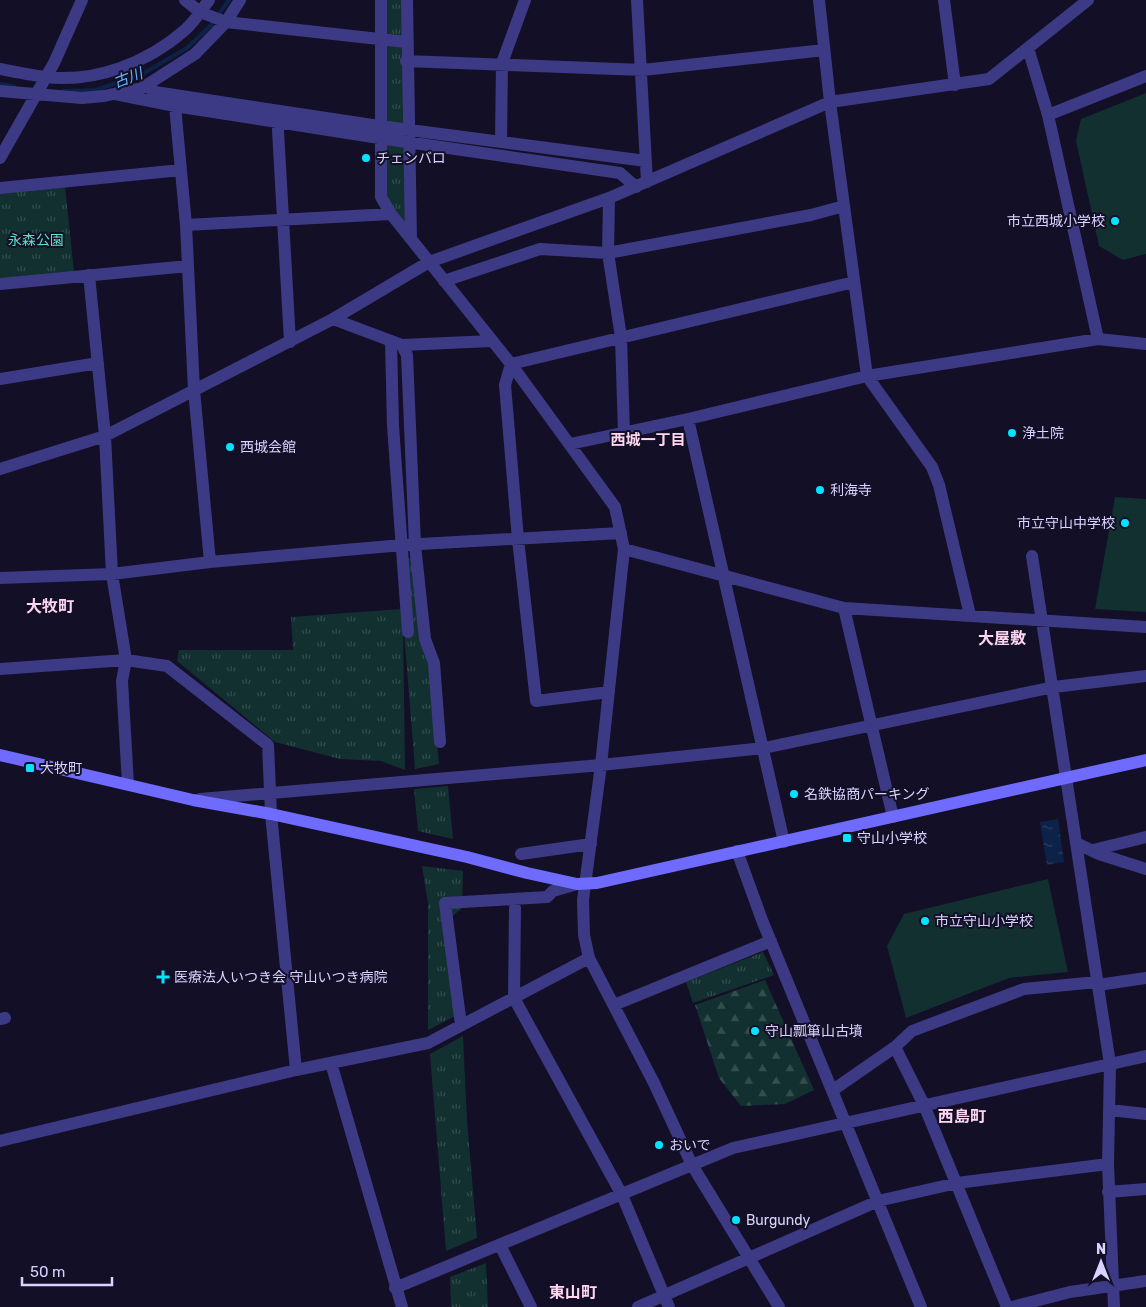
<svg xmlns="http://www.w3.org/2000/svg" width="1146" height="1307" viewBox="0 0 1146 1307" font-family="Rubik,'Noto Sans JP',sans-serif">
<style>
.grass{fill:url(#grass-tufts)}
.forest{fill:url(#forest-firs)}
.pitch{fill:#12302f}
.water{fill:url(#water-ripples)}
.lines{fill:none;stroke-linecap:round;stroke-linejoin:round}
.stream{stroke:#0c2248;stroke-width:4}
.street{stroke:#3d3a85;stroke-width:12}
.secondary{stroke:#6f6bff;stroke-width:12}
.poi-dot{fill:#00e5ff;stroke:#130f26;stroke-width:2}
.labels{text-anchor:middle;stroke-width:4;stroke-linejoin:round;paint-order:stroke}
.poi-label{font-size:14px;fill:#d9d4ff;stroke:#130f26;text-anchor:start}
.park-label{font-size:14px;fill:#5fe0c0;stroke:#130f26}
.water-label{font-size:15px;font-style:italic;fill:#62b6ff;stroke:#130f26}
.neighbourhood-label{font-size:15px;font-weight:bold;fill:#ffd6f0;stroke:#130f26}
.quarter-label{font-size:16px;font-weight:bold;fill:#ffd6f0;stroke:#130f26}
</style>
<defs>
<pattern id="grass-tufts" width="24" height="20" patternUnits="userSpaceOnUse" patternTransform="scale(1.25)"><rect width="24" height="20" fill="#12302f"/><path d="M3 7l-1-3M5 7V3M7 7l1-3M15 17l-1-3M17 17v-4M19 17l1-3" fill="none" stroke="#344d4e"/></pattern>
<pattern id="forest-firs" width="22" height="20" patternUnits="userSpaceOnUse" patternTransform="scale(1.25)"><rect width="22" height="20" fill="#12302f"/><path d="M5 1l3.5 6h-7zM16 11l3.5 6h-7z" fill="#344d4e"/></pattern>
<pattern id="water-ripples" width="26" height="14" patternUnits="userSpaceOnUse" patternTransform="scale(1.25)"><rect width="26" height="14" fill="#0c2248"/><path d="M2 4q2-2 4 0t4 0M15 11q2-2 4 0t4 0" fill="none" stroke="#2f4163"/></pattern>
</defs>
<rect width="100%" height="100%" fill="#130f26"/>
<!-- grass -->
<path class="grass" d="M384 0H403L408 226 384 196Z
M65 186 74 272 0 279V192Z
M420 557 439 764 415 769 403 620 405 770 381 761 340 759 275 742 177 661 179 650H293L291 617 402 609 398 559Z
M448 786 453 839 418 831 414 789Z
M422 866 463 871 462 908 448 920 465 1011 428 1030V903Z
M763 952 774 975 693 1003 686 982Z
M463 1036 467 1121 477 1238 446 1251 430 1054Z
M486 1263 488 1307H451L450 1277Z"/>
<!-- forest -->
<path class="forest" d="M765 980 814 1090 785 1104 741 1106 719 1078 695 1005Z"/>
<!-- pitch -->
<path class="pitch" d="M1146 93V254L1123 260 1099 246 1076 141 1081 119Z
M1115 497 1146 499V612L1095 609Z
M1048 879 1068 972 1009 978 906 1018 887 946 904 914Z"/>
<!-- water -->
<path class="water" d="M1058 819 1064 862 1047 865 1040 822Z"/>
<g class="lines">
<!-- stream -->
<path class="stream" d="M0 84 14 86
M63 91 95 90 139 76 187 48 211 25 229 0"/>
<!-- street -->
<path class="street" d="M185 0 200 12 226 22 406 42
M381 0V197L391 214
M407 0 411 239
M637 0 647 182
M819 0 830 102 867 376 932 467 939 485 970 615
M944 0 955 85
M1028 48 1048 115 1098 339
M406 61 643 70 824 50
M0 69C15 72 30 75 45 77 96 83 147 63 185 30 194 22 202 10 209 0
M145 85 155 92 379 126 646 161
M0 91 82 98 104 96 142 88 195 54 226 22 240 0
M115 94 175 106 379 138 620 173 636 187
M175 106 186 225 194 390 210 562
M277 113 290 342
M1048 115 1146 76
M501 141 502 63 525 0
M0 158 54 63 82 0
M0 188 181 170
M609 198 608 253 621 337 624 433
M186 225 391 214 511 364 615 507 624 549 601 765 583 900 584 935 589 958 654 1083 692 1165 779 1307
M89 275 105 436 112 574 126 660 122 681 128 784
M444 281 540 249 608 253 811 215 844 206
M0 284 188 266
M333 319 402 345 407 355 415 545 425 639 434 663 440 742
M391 341 393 426 408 632
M402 345 492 341
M0 379 98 363
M688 419 784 842
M570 444 688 419 867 376 1098 339 1146 344
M0 469 105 436 333 319 429 262 609 198 830 102 989 79 1088 0
M624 549 844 608 1146 627
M1032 556 1110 1064 1108 1164 1114 1307
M0 578 112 574 210 562 402 545 621 533
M844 608 893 817
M0 669 126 660 167 666 268 745 271 814 296 1070
M609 692 536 701 518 539 505 385 511 364 854 282
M200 799 601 765 764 748 1054 687 1146 676
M1076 843 1099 854 1146 869
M1093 850 1146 837
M737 851 762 920 921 1307
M521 854 591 844
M515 908 514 998 622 1195 669 1307
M1098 985 1146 978
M614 1005 771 941
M0 1019 5 1018
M461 1025 445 903 547 897 553 891 577 884
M895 1047 924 1105 1007 1307
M331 1063 402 1307
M833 1090 895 1047 912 1031 1024 989 1097 982
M1110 1110 1146 1114
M0 1141 296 1070 428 1043 589 958
M1108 1192 1146 1189
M500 1245 531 1307
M395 1288 733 1148 1146 1056
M638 1307 878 1201 957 1183 1108 1164
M1012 1307 1070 1292 1146 1281"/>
<!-- secondary -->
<path class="secondary" d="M0 755 193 800 271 814 467 857 527 873 577 884 597 883 1146 760"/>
</g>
<!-- markers -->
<g class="poi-dot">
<circle cx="366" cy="158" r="5"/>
<circle cx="1115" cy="221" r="5"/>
<circle cx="1012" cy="433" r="5"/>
<circle cx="230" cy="447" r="5"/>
<circle cx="820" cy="490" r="5"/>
<circle cx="1125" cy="523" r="5"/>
<rect x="25" y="763" width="10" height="10" rx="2.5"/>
<circle cx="794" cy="794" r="5"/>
<rect x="842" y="833" width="10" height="10" rx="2.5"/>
<circle cx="925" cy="921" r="5"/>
<path d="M160.5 969.5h5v5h5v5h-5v5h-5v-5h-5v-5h5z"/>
<circle cx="755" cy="1031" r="5"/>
<circle cx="659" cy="1145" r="5"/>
<circle cx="736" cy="1220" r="5"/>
</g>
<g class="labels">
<!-- poi labels -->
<g class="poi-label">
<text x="376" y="163">チェンバロ</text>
<text x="1105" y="226" text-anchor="end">市立西城小学校</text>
<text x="1022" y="438">浄土院</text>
<text x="240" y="452">西城会館</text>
<text x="830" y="495">利海寺</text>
<text x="1115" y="528" text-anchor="end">市立守山中学校</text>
<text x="40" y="773">大牧町</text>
<text x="804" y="799">名鉄協商パーキング</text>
<text x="857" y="843">守山小学校</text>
<text x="935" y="926">市立守山小学校</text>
<text x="174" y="982">医療法人いつき会 守山いつき病院</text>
<text x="765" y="1036">守山瓢箪山古墳</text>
<text x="669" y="1150">おいで</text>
<text x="746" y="1225">Burgundy</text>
</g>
<!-- park labels -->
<g class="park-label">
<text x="36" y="245">永森公園</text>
</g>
<!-- water labels -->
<g class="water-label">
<text transform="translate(128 78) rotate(-21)" y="5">古川</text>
</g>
<!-- neighbourhood labels -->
<g class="neighbourhood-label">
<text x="648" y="445">西城一丁目</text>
</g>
<!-- quarter labels -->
<g class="quarter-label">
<text x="50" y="612">大牧町</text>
<text x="1002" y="644">大屋敷</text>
<text x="962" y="1122">西島町</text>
<text x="573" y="1298">東山町</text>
</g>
</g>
<!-- north arrow -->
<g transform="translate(1101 1262)" stroke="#130f26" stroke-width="4" paint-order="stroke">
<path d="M0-4L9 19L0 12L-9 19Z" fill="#d9d4ff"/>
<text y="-8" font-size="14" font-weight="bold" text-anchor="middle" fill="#d9d4ff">N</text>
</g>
<!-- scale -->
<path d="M22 1277v8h90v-8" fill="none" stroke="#d9d4ff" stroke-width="2.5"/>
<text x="30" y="1277" font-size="15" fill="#d9d4ff" stroke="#130f26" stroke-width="4" paint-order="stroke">50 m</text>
</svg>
